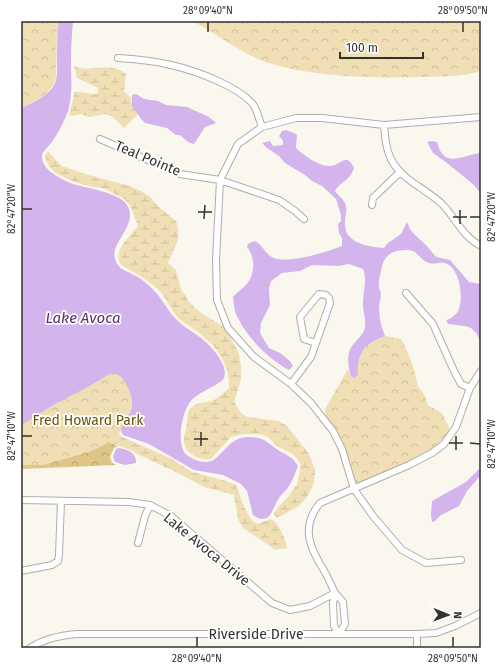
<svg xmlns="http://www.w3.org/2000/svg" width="502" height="669" viewBox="0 0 502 669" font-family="'Fira Sans',sans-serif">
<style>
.forest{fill:url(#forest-crowns)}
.wetland{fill:url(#wetland-marsh)}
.park{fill:url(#park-crowns)}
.water{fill:#d4b4ec}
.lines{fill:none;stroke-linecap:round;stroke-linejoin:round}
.minor-casing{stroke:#b1ada6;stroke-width:8}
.minor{stroke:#fff;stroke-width:6}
.ticks{fill:none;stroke:#33322e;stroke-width:1.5}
.labels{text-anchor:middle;stroke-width:3.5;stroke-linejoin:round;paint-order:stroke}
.street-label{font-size:14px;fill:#33322e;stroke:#fff}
.park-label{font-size:14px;fill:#6d5403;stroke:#fff}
.water-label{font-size:15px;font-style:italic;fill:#572e70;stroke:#fff}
.neatline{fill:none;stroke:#33322e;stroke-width:1.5}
.ticks-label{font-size:10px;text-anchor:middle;fill:#33322e}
</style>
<defs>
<pattern id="forest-crowns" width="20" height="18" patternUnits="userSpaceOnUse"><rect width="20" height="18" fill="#dfc587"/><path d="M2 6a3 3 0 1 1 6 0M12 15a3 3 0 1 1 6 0" fill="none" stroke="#b5a16f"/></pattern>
<pattern id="wetland-marsh" width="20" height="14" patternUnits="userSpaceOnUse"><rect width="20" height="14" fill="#f0dfb5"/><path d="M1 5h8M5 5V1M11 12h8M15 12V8" fill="none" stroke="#cec09c"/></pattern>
<pattern id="park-crowns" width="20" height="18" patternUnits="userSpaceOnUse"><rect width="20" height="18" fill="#f0dfb5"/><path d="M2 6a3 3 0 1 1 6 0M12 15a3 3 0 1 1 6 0" fill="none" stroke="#cec09c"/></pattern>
</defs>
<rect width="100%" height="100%" fill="#faf7ef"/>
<!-- forest -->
<path class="forest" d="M107 441 118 446 114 448 110 457 112 463 117 465 21 469V445Z"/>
<!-- wetland -->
<path class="wetland" d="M74 66C91 74 109 60 126 74L124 91 132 99 131 101 138 114 124 128 113 117 105 114 89 117 81 114 73 116 69 115 75 92C84 91 90 96 98 93V88L77 78Z
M48 151 55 159 62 166 85 174 130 186 141 191 149 196 159 207 176 221 178 228V240L168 263 176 270 181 289 189 302 201 313 224 327 232 340 239 354 241 367V379L234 402 241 413 247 417 279 421 287 426 309 454 315 470 314 483 307 497 299 506 277 518 274 514 278 507 288 497 297 484 301 465 297 458 291 453 277 446 267 436 258 434H244L231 437 211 459C206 460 201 459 196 457 178 447 185 439 187 422 188 417 187 412 191 408 196 402 205 403 211 401 218 399 224 392 229 388 230 367 219 349 203 336 195 329 186 325 178 318 172 311 168 302 163 295 152 281 136 274 121 265 112 250 130 237 138 226L130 205 123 198 103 188 93 187 74 182 56 173 50 168 46 160 45 156Z
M118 432 122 437 170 458 192 472 226 481 236 485C241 496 246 520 258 524L270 519C279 522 286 539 287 548L274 550 273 548 243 528 238 519 234 495 204 487 180 474 137 454 133 451 107 441Z"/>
<!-- park -->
<path class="park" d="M21 21H73L59 24 57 34 56 77C52 94 36 101 21 108Z
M192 21H481V71C462 77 443 76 424 77 375 78 319 78 272 64 242 55 220 35 192 21Z
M385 336 401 339 405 346 413 366 418 386 425 396 428 405 442 413 450 430C433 457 386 472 357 485L345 447 335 430 326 417 325 409 348 369 351 376 358 374C357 353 365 343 385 336Z
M116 373C118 375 122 377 124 379 130 387 135 402 130 412 127 419 122 423 121 431L106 444 89 452 43 465H21V425C35 418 47 408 61 401 78 392 94 384 110 374Z"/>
<!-- water -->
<path class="water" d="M59 21H73C72 34 71 47 71 60 71 77 73 94 68 111 64 122 58 134 51 143 48 147 43 151 42 155 41 169 58 177 68 182 83 189 124 191 129 209 136 229 104 247 118 265 122 271 130 272 136 276 140 278 145 282 148 285 160 294 165 307 175 318 182 326 192 331 201 338 210 345 217 353 222 363 225 369 226 375 223 380 213 388 198 392 190 402 182 413 177 440 184 452 187 457 199 462 205 462 220 464 226 437 248 437 259 437 266 440 275 448 284 455 291 454 298 466 295 474 292 482 287 489 285 492 281 494 279 498 272 508 271 527 253 515L247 491 241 484 223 475 194 470 149 444 123 435C117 425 128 419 131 410 134 400 130 391 125 382 122 376 117 373 110 374 94 384 78 392 61 401 47 408 35 418 21 425V108C33 103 50 95 55 83 58 76 57 68 57 61 57 48 57 34 59 21Z
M136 94 144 99 158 101 166 105 187 107 209 117 216 123 205 127 194 144 188 142 180 135H176L167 128 145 123 142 120 132 106V95Z
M286 130 294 133 297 135 296 148C303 155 319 166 329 166 341 166 346 151 354 168 349 182 342 180 335 191 338 195 343 199 345 203 348 210 345 215 345 222 343 243 368 247 384 248L388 243 401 234 407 222 410 229 415 235 427 246 436 257 450 260 469 282 481 284V344C474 323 467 327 448 324L446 321C449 319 453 317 456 314 465 304 461 270 447 264 441 261 435 265 429 263 420 261 418 249 406 250 390 251 384 255 381 271 380 276 378 280 379 286 379 289 381 292 381 294 381 298 379 303 379 307 379 317 381 326 385 336 365 343 357 353 358 374L355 378 351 376C348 367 346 354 352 346 356 340 361 337 364 331 367 323 364 315 363 307 362 293 368 282 363 269L349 264 339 266 312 265 300 271 282 273 271 281 269 289 270 305 261 323 260 333 269 348 280 353 290 361 293 366 289 370C269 359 248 339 238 318 234 312 234 304 233 297 236 293 241 290 245 286 255 276 256 258 247 247L248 244 254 241C262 243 264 253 272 257 286 265 327 252 342 246V238L339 233 338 224 341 221V215L336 199 322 186 312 181 305 175 285 163 279 156 267 148 262 143 270 141 273 146 283 145V141L279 136 282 131Z
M432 141 437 142C444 170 462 155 481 153V194L474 185 447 163 433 153 427 142Z
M119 448C127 449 137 453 136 463L125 465 115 462 113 457 116 449Z
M481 467V475L467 491 459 506 441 515 435 521 432 522 431 515 432 501 466 482Z"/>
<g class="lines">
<!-- minor casing -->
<g class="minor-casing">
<path id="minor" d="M118 58C155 60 186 66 220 82 231 87 242 93 251 102 257 107 259 120 262 127
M384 125C385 137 386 150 392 161 403 181 427 189 443 205 456 219 463 237 481 246
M100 139 180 174 220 180 279 200 295 211 304 219
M372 205 373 198 400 172
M406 293 433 324 454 371 461 384 470 388
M319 294 326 295 329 298 330 303 316 343 304 339 300 317Z
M291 384 311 357 316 343
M21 500 129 502 150 505 171 516 272 603 290 610 310 606 335 593C332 587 329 580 326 574 311 549 299 529 320 503L409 465 432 453 444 444 456 427 470 388 481 371
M138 543 145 516 150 505
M461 560 426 563 402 550 373 516 354 489 342 449 333 431 311 403 291 384 254 357 228 328 217 300 216 260 220 180 238 144 262 127 296 118H322L384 125 481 117
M21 571 52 565 58 561 59 555 61 501
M335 593 343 602 345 624 339 634 334 626 333 604Z
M30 648C45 638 61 635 79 634H417L436 633 455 626 481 613
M417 648V634"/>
</g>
<!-- minor -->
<use href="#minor" class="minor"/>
</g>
<!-- ticks -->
<path class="ticks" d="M208 32V22M463 32V22M22 209H32M198 212H212M453 217H467M470 217H480M204 219 205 205M460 224V210M22 436H32M194 439H208M449 443H463M470 443 480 444M201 446V432M456 450V436M197 647V637M453 647V637"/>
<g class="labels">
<!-- street labels -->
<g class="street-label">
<text transform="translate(148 158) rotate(23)" y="5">Teal Pointe</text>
<text transform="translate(207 549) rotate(39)" y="5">Lake Avoca Drive</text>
<text x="256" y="639">Riverside Drive</text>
</g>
<!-- park labels -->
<g class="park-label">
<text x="88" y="425">Fred Howard Park</text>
</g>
<!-- water labels -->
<g class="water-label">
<text x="83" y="323">Lake Avoca</text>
</g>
</g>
<!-- border -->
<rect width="502" height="669" fill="none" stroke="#ffffff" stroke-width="44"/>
<!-- north arrow -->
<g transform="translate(448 615) rotate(91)" stroke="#ffffff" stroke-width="3" paint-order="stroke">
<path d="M0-3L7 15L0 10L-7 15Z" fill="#33322e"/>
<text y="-6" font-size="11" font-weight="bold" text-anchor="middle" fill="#33322e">N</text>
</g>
<!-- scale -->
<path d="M340 52v6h83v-6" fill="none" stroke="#33322e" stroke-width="2"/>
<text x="346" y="52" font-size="12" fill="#33322e" stroke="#ffffff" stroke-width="3" paint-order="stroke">100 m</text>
<rect x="22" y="22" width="458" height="625" class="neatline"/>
<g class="ticks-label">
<text x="208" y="14">28°09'40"N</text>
<text x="463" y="14">28°09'50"N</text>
<text transform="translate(11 209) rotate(-90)" y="4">82°47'20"W</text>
<text transform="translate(491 217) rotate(-90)" y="4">82°47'20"W</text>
<text transform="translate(11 436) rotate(-90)" y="4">82°47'10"W</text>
<text transform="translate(491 444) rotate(-90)" y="4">82°47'10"W</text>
<text x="197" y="662">28°09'40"N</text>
<text x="453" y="662">28°09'50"N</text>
</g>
</svg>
